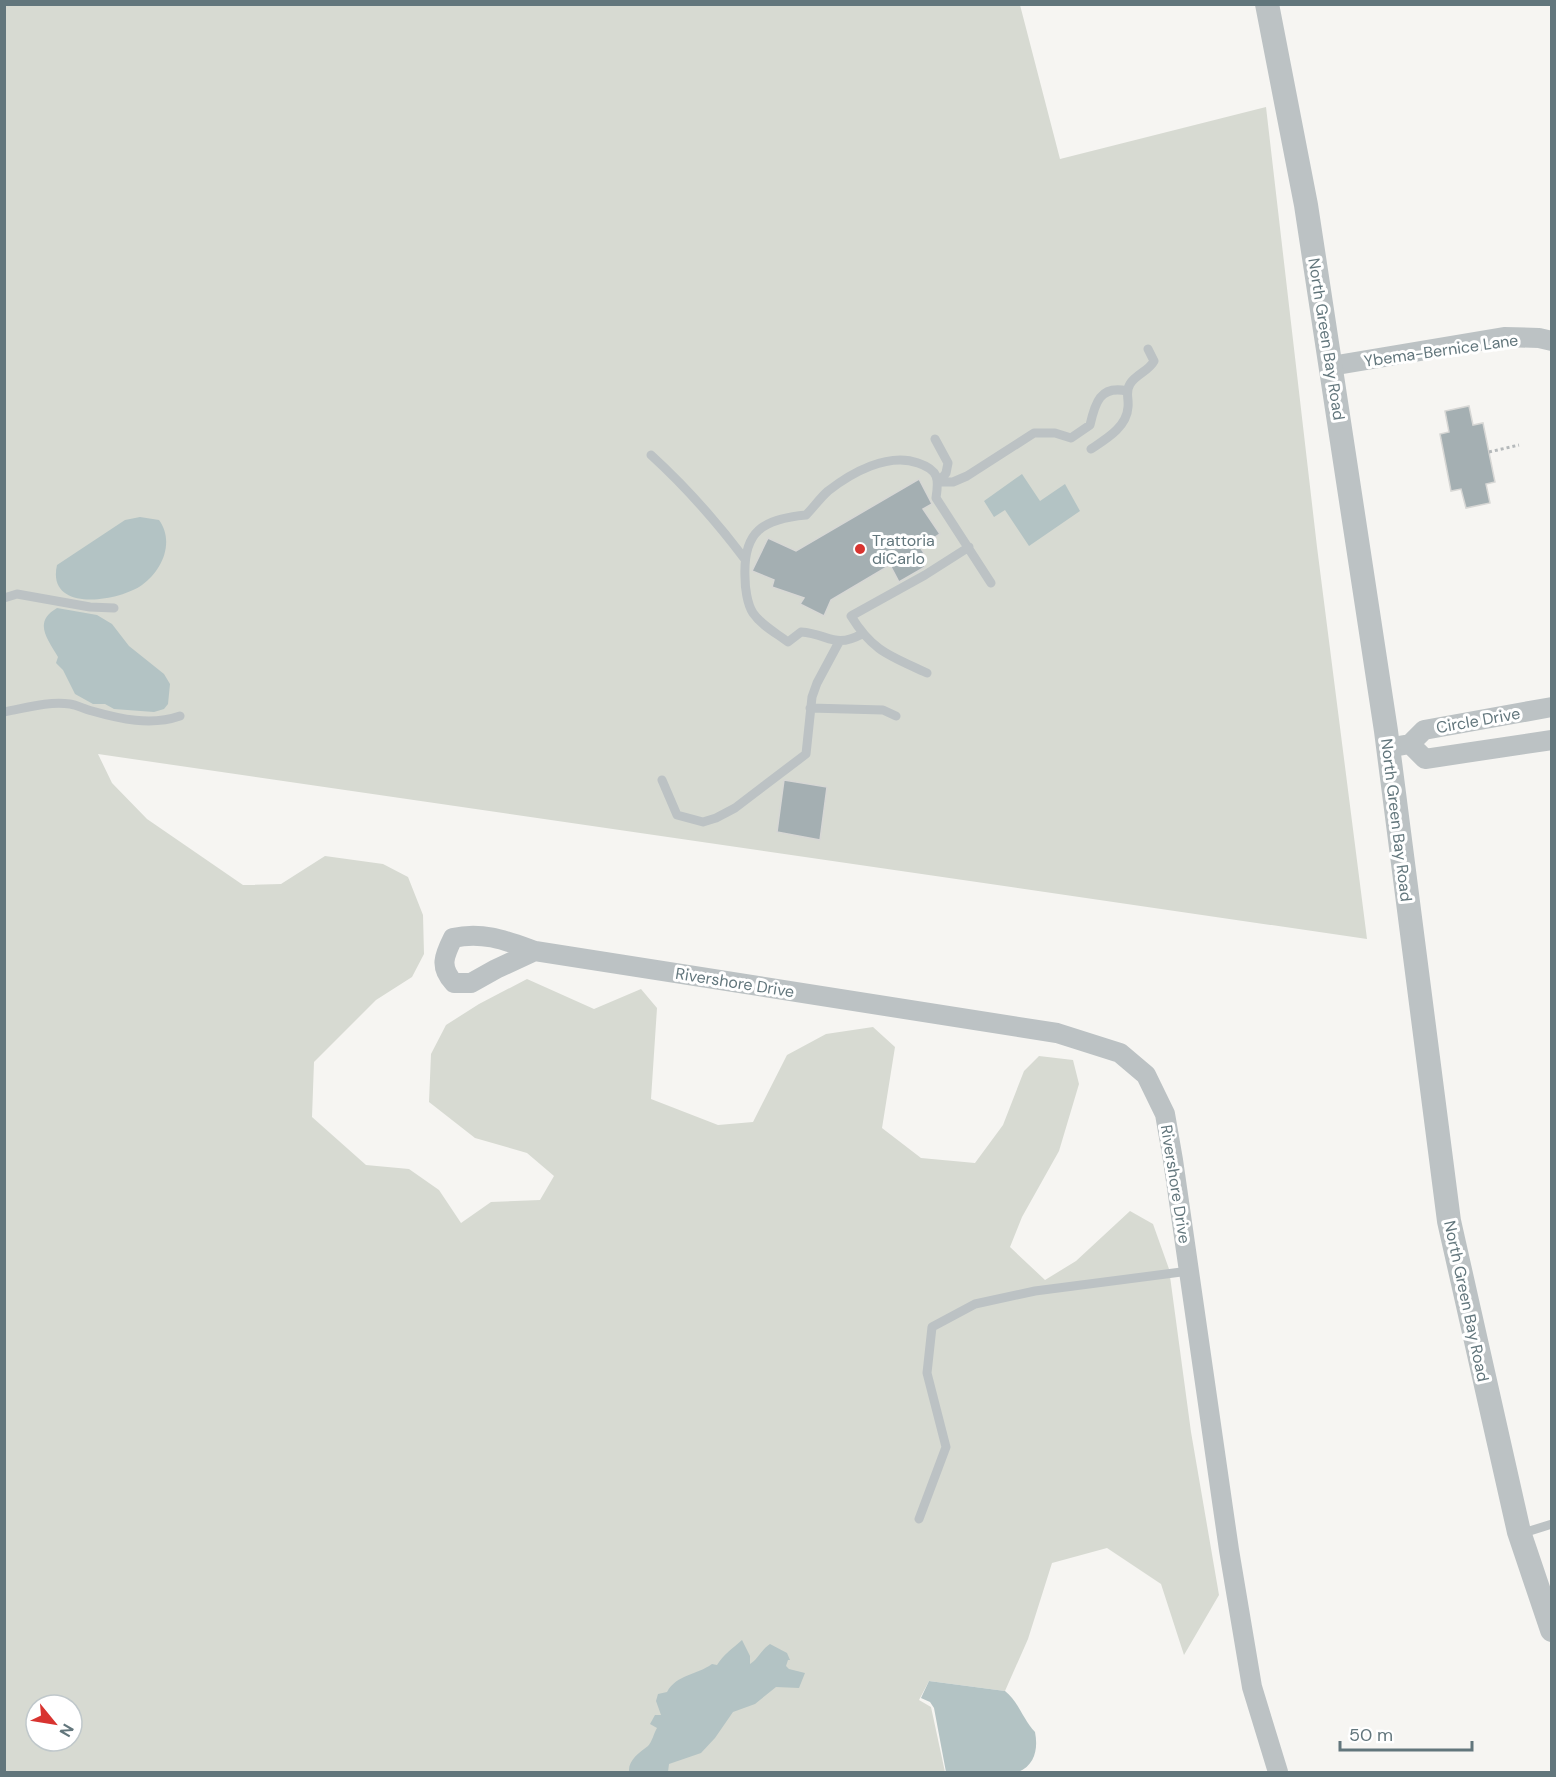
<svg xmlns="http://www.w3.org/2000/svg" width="1556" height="1777" viewBox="0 0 1556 1777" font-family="'DM Sans',sans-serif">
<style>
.green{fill:#d7dad2;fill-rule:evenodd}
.water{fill:#b3c3c4}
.building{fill:#a4afb2;stroke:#d7d7d5;stroke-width:1.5}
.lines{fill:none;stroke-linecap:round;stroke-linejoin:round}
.path{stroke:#b5b9bb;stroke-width:3;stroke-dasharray:3 3;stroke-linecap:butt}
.service{stroke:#bcc2c4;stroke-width:9}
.minor{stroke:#bcc2c4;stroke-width:20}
.tertiary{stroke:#bcc2c4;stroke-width:24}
.poi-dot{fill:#d83430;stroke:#fff;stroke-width:2}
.labels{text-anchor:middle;stroke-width:6;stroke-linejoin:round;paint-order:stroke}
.street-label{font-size:16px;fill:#62767c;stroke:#fff}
.poi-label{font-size:16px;fill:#62767c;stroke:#fff;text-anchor:start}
</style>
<rect width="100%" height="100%" fill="#f6f5f2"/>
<!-- green -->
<path class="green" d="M5 5H1020L1060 159 1266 107 1317 547 1367 939 98 754 112 783 147 819 243 885 281 884 325 856 383 864 408 877 423 915 424 954 412 977 376 1000 314 1062 312 1117 366 1165 409 1169 439 1190 461 1223 491 1202 540 1200 554 1176 527 1153 475 1138 429 1102 431 1054 446 1025 479 1004 527 979 594 1009 641 989 657 1008 651 1099 718 1125 753 1122 787 1055 826 1034 873 1027 895 1047 882 1128 921 1158 975 1163 1003 1125 1024 1071 1039 1056 1073 1060 1079 1084 1059 1151 1022 1217 1010 1247 1045 1280 1076 1261 1130 1211 1153 1224 1169 1269 1191 1432 1219 1595 1184 1655 1161 1584 1107 1548 1052 1563 1028 1639 1005 1691 929 1681 919 1700 931 1707 945 1772H5ZM36 1705H72V1741H36Z"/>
<!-- water -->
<path class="water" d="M1022 474 1040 501 1065 484 1080 511 1029 546 1005 510 994 517 984 501Z
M140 517 159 520C175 542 162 571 142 585 118 602 46 613 57 565L125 520Z
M57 608 97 615 112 624 129 646 164 674 170 684 168 704 164 709 154 712 114 709 105 704H93L75 694 63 670 56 663 58 657C47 638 33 622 57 608Z
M742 1640 750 1656V1664C758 1659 761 1650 770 1644L787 1653 790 1660H788L786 1666 789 1669 805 1673 799 1688 776 1687 755 1704 733 1712 715 1738 701 1753 669 1764 668 1772H629C628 1760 639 1753 648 1746 652 1742 654 1733 657 1728L650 1724 655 1715H661L656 1701 658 1694 667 1692C677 1674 697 1675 712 1664L717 1665C723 1655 733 1648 742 1640Z
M929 1681 1005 1691C1019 1702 1023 1720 1035 1732 1038 1747 1036 1765 1018 1772 1010 1775 959 1773 946 1772L934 1708 930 1702 921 1698Z"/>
<!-- building -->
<path class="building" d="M1469 406 1473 425 1483 423 1495 482 1486 484 1490 503 1466 508 1461 489 1451 491 1440 434 1449 432 1445 411Z
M919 479 932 504 923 509 940 534 920 547 924 553 919 557 925 567 899 582 890 565 831 600 824 616 800 604 804 598 772 587 774 580 752 571 768 538 796 551Z
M784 780 827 787 820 840 777 832Z"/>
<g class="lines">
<!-- path -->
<path class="path" d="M1489 452 1519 445"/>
<!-- service -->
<path class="service" d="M935 439 948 463 946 473 939 482
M1091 449C1106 439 1127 427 1128 407 1129 398 1125 392 1130 384 1136 374 1149 371 1154 361L1148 349
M651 455C685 486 716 521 744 558
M939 482H953L967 476 1034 433H1055L1071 438 1090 425C1095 403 1100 385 1127 391
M4 598 17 594 90 607 114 608
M862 634C834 649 829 634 801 632L788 642C776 633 761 625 753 613 747 604 745 587 745 577 743 531 763 519 806 515 813 508 820 498 828 491 851 473 888 452 918 463 939 470 939 479 936 498L991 583
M927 673C891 656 873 652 851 616L925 575 969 547
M810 708 883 710 896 716
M4 712C26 708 48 701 70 704 77 705 84 709 92 711 120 719 151 726 180 716
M662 780 677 815 703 822 716 818 735 808 806 754 812 697 817 683 839 642
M919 1519 946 1447 927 1373 932 1327 975 1304 1035 1291 1189 1271
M1520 1534 1552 1524"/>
<!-- minor -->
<path class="minor" d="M1331 366 1504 337 1539 338 1552 341
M1410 744 1425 759 1552 740
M1387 748 1410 744 1424 730 1552 707
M535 951 496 969 471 983H454C439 967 444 956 453 938 483 931 507 941 535 951L1057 1033 1120 1053 1146 1075 1165 1114 1173 1160 1229 1550 1252 1687 1278 1772"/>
<!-- tertiary -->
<path class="tertiary" d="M1267 4 1306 205 1367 606 1386 731 1449 1221 1519 1532 1552 1630"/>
</g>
<!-- markers -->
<circle class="poi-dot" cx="860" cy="549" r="6"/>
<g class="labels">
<!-- street labels -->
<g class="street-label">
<text transform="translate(1327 339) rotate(81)" y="6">North Green Bay Road</text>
<text transform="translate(1441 350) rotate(-8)" y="6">Ybema-Bernice Lane</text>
<text transform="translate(1478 720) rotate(-10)" y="6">Circle Drive</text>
<text transform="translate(1397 820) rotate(83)" y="6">North Green Bay Road</text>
<text transform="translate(735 982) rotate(9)" y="6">Rivershore Drive</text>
<text transform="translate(1176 1184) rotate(81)" y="6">Rivershore Drive</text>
<text transform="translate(1467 1301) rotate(78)" y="6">North Green Bay Road</text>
</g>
<!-- poi labels -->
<g class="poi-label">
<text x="872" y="546">Trattoria<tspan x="872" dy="18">diCarlo</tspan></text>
</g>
</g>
<!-- border -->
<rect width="1556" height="1777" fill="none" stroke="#62767c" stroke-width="12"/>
<!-- north arrow -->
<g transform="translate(54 1723) rotate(120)"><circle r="28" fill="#ffffff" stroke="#c0c8cb" stroke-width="1.5"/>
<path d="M0-4.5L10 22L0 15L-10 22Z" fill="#d83430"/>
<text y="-9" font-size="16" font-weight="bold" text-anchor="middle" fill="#62767c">N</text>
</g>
<!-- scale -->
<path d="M1340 1741v9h132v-9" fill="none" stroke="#62767c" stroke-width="3"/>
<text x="1349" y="1741" font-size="18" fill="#62767c" stroke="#ffffff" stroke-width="4.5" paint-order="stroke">50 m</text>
</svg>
